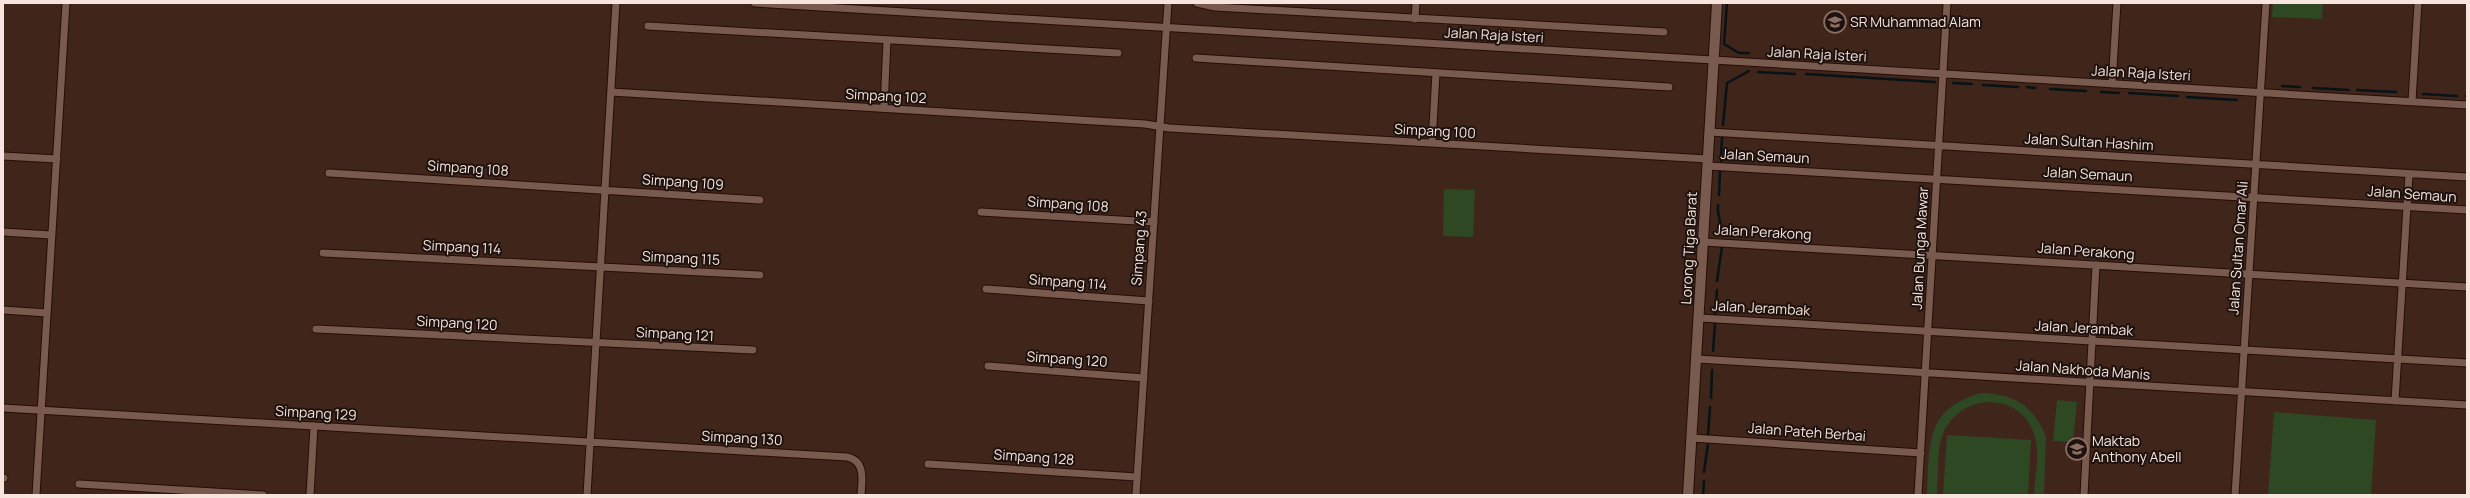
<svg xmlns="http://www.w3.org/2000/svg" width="2470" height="498" viewBox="0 0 2470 498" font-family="Manrope,sans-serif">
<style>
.green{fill:#2d4823}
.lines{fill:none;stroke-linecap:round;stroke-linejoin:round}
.stream{stroke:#071317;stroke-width:2.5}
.street-casing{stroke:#260d05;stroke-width:9}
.secondary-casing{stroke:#260d05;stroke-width:12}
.street{stroke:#795a4f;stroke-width:7}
.secondary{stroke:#795a4f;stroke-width:10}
.labels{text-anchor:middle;stroke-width:4;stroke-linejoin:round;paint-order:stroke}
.poi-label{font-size:14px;fill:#f6e4dd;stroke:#1e120e;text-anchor:start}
.street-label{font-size:14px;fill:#f6e4dd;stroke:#1e120e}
</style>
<rect width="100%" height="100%" fill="#40251b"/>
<!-- green -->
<path class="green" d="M2273 3H2323L2322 19 2272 17Z
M1444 189 1475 190 1473 237 1443 236Z
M1981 393C2015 394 2032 405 2046 436L2044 495H2034C2035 475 2041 450 2033 431 2016 389 1955 395 1942 437 1937 452 1938 478 1937 495H1927C1930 445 1924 409 1981 393Z
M2057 400 2077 402 2073 442 2053 441Z
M2274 412 2376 420 2371 495H2268Z
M1947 435 2031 440 2028 495H1943Z"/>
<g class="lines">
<!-- stream -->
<path class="stream" d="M1727 3 1724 44 1739 53H1749
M1758 72 1795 74
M1806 74 1935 82
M1953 83 1972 84
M1983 85 2018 87
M2282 86 2300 87
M2027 87 2035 88
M2313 88 2349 90
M2050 89 2086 91
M2357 90 2396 92
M2101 92 2119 93
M2129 93 2178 96
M2423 94 2457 96
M2466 96H2467
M2187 97 2237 100
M1723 125 1727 83 1749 71
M1721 161 1722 138
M1719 195 1720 171
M1718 205V212L1723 236
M1717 281 1722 247
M1715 315 1717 290
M1713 351 1715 324
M1711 398 1712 370
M1708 436 1710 407
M1704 472 1708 444
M1703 495 1704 481"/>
<!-- street casing -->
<g class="street-casing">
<path id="street" d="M755 3 2467 105
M1197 3 1215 7 1664 32
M1415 19 1416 3
M648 26 1118 53
M1196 58 1669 87
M2112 84 2117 3
M611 92 1145 124 1169 128 1708 159
M2412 101 2418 3
M884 108 887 40
M1710 132 2467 177
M1432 143 1436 73
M3 156 57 159
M1708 166 2467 210
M329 173 760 200
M981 212 1154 222
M3 232 51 235
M1703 242 2467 287
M323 253 760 275
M986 289 1149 301
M3 310 47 313
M1700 318 2467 363
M316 329 753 350
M1697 359 2467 405
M988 366 1144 378
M2395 401 2409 174
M3 408 847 457C866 461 862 480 861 495
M1692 438 1921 453
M928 464 1137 477
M3 478H4
M79 484 263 495
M36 495 66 3
M310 495 314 426
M587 495 616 3
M1136 495 1168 3
M1918 495 1947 3
M2084 495 2096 265
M2235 495 2266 3"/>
</g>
<!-- secondary casing -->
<g class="secondary-casing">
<path id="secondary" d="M1688 495 1717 3"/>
</g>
<!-- street -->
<use href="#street" class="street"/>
<!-- secondary -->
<use href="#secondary" class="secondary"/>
</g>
<!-- icons -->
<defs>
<g id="school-ring" transform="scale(1.15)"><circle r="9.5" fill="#1e120e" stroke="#8d6e63" stroke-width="1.5"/><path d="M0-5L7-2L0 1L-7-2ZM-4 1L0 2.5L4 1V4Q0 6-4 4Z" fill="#8d6e63"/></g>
</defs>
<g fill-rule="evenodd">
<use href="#school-ring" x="1835" y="22"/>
<use href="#school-ring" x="2077" y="449"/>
</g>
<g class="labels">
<!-- poi labels -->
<g class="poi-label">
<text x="1850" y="27">SR Muhammad Alam</text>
<text x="2092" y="446">Maktab<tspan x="2092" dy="16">Anthony Abell</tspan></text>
</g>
<!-- street labels -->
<g class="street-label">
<text transform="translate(1494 35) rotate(3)" y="5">Jalan Raja Isteri</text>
<text transform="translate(1817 54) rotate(3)" y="5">Jalan Raja Isteri</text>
<text transform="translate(2141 73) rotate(3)" y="5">Jalan Raja Isteri</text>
<text transform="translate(886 96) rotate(3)" y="5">Simpang 102</text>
<text transform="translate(1435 131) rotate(3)" y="5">Simpang 100</text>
<text transform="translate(2089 142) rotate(3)" y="5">Jalan Sultan Hashim</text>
<text transform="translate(1765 156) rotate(3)" y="5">Jalan Semaun</text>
<text transform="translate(468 168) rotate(4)" y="5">Simpang 108</text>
<text transform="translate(2088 174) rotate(3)" y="5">Jalan Semaun</text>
<text transform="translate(683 182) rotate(4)" y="5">Simpang 109</text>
<text transform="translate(2412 194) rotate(4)" y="5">Jalan Semaun</text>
<text transform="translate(1068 204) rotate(4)" y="5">Simpang 108</text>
<text transform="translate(1763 232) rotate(3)" y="5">Jalan Perakong</text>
<text transform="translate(462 247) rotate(3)" y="5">Simpang 114</text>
<text transform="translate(1139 248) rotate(-86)" y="5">Simpang 43</text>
<text transform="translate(1689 248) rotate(-87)" y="5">Lorong Tiga Barat</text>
<text transform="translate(1920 248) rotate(-87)" y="5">Jalan Bunga Mawar</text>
<text transform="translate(2238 248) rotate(-86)" y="5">Jalan Sultan Omar Ali</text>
<text transform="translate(2086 251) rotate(4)" y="5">Jalan Perakong</text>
<text transform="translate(681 258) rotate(3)" y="5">Simpang 115</text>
<text transform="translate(1068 282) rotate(4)" y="5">Simpang 114</text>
<text transform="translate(1761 308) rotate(3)" y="5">Jalan Jerambak</text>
<text transform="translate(457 323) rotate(3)" y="5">Simpang 120</text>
<text transform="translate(2084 328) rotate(3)" y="5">Jalan Jerambak</text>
<text transform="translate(675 334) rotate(3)" y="5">Simpang 121</text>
<text transform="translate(1067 359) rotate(4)" y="5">Simpang 120</text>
<text transform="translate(2083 370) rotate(4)" y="5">Jalan Nakhoda Manis</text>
<text transform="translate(316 413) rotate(3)" y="5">Simpang 129</text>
<text transform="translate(1807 432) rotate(4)" y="5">Jalan Pateh Berbai</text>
<text transform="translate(742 438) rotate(3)" y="5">Simpang 130</text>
<text transform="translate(1034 457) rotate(4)" y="5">Simpang 128</text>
</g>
</g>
<!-- border -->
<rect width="2470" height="498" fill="none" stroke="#f6e4dd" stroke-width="8"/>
</svg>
